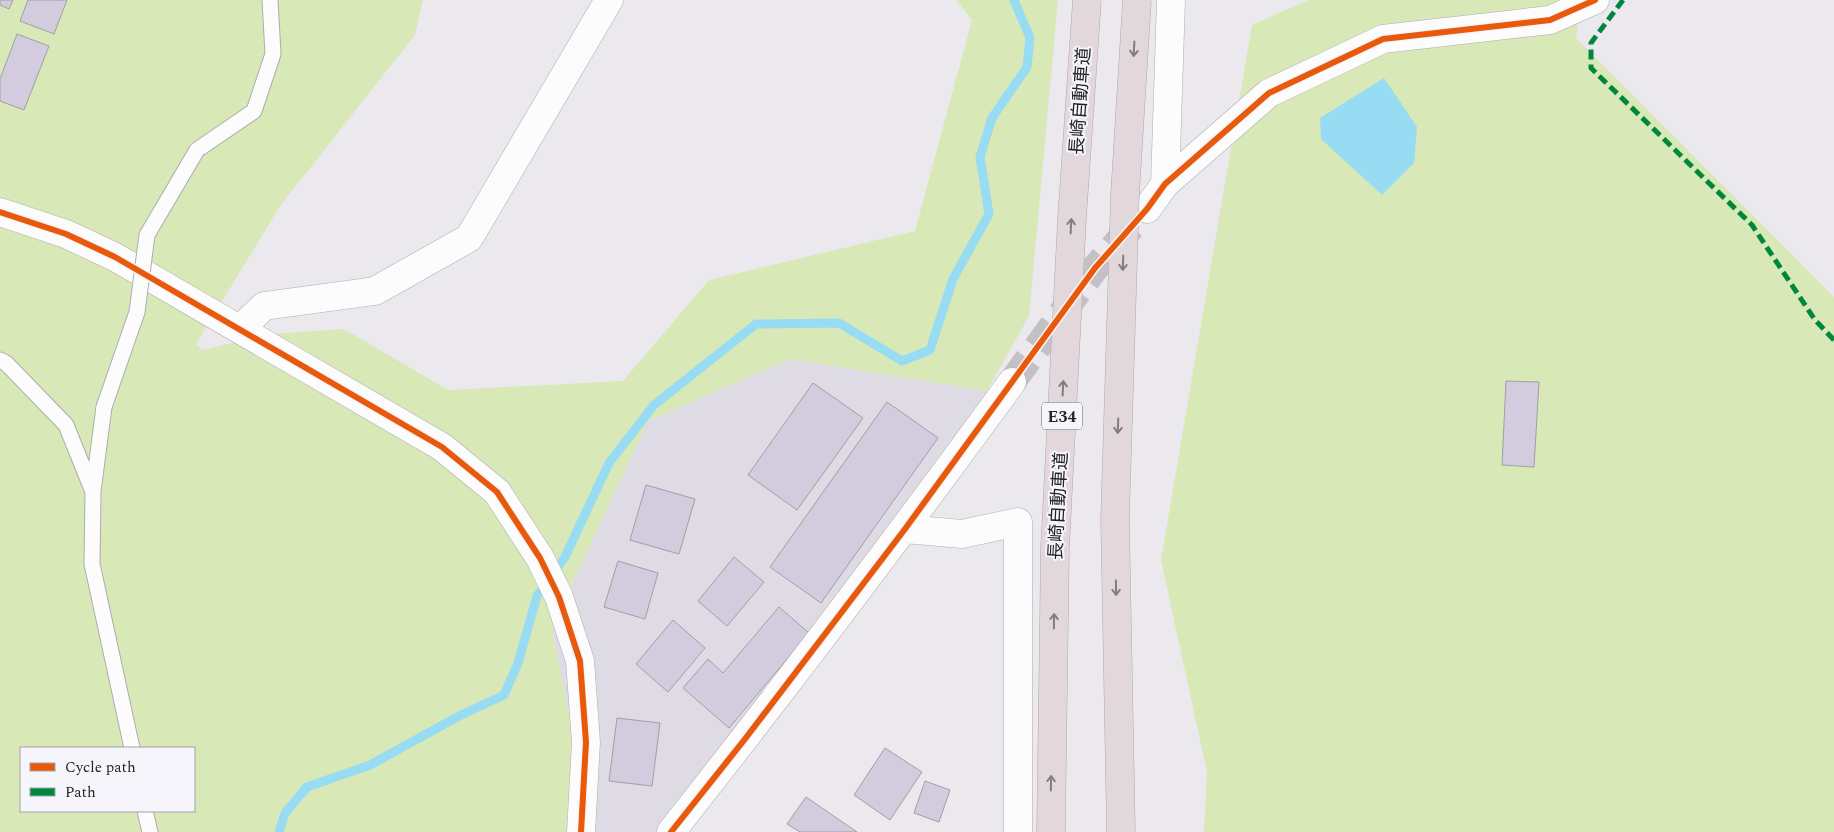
<svg xmlns="http://www.w3.org/2000/svg" width="1834" height="832" viewBox="0 0 1834 832" font-family="Spectral,'Noto Sans JP',serif">
<style>
.built{fill:#dfdbe5}
.green{fill:#d8e8b6;fill-rule:evenodd}
.water{fill:#98dcf4}
.lines{fill:none;stroke-linecap:round;stroke-linejoin:round}
.stream{stroke:#98dcf4;stroke-width:9}
.building{fill:#d3cbde;stroke:#a19fa3}
.minor-tunnel{stroke:#c3c1c5;stroke-width:28;stroke-dasharray:28 14;stroke-linecap:butt}
.service-casing{stroke:#aeacb0;stroke-width:17}
.minor-casing{stroke:#aeacb0;stroke-width:29}
.service{stroke:#fcfcfc;stroke-width:15}
.minor{stroke:#fcfcfc;stroke-width:28}
.service-bridge-casing{stroke:#aeacb0;stroke-width:17;stroke-linecap:butt}
.motorway-bridge-casing{stroke:#b1a5a9;stroke-width:29;stroke-linecap:butt}
.service-bridge{stroke:#fcfcfc;stroke-width:15}
.motorway-bridge{stroke:#e2d8db;stroke-width:28}
.quiet{stroke:#00873e;stroke-width:5;stroke-dasharray:10 5;stroke-linecap:butt}
.cycleway-casing{stroke:#f7f5fc;stroke-width:9}
.cycleway{stroke:#e8590c;stroke-width:6}
.oneway{stroke:#827d80}
.labels{text-anchor:middle;stroke-width:4;stroke-linejoin:round;paint-order:stroke}
.shield{fill:#f7f5fc;stroke:#636166;stroke-width:1}
.shield-label{font-size:16px;font-weight:bold;fill:#232225}
.street-label{font-size:18px;fill:#232225;stroke:#f7f5fc}
</style>
<rect width="100%" height="100%" fill="#ebe9ed"/>
<!-- built -->
<path class="built" d="M790 359 987 391 899 524 658 832H565L576 752 552 627 648 421Z"/>
<!-- green -->
<path class="green" d="M0 0H423L415 35 280 206 196 344 202 350 272 334 344 329 448 390 623 381 709 280 915 231 972 20 956 0H1058L1029 316 987 391 790 359 648 421 552 627 576 752 565 832H0ZM21 748H194V811H21Z
M1309 0H1581L1576 38 1834 297V832H1204L1207 772 1161 560 1252 25Z"/>
<!-- water -->
<path class="water" d="M1384 78 1417 127 1414 163 1382 195 1321 139 1320 118Z"/>
<g class="lines">
<!-- stream -->
<path class="stream" d="M279 832 285 813 307 787 370 765 461 715 504 695 518 663 537 596 565 557 609 463 654 405 756 324 839 323 902 361 930 350 953 279 989 214 980 157 992 118 1027 67 1030 38 1014 0"/>
</g>
<!-- building -->
<path class="building" d="M0 0H13L9 9 0 5Z
M28 0H67L54 34 20 21Z
M17 34 49 46 24 110 0 101V79Z
M1506 381 1539 382 1534 467 1502 465Z
M813 383 863 418 797 510 748 475Z
M887 402 938 438 821 603 770 567Z
M646 485 695 499 679 554 630 540Z
M734 557 764 582 727 626 698 601Z
M618 561 658 573 645 619 604 607Z
M779 607 809 633 729 728 683 688 708 659 723 673Z
M673 620 705 648 668 692 636 664Z
M617 718 660 723 652 786 609 781Z
M885 748 922 772 890 820 854 795Z
M925 781 950 790 939 822 914 813Z
M806 797 857 832H800L787 824Z"/>
<g class="lines">
<!-- minor-tunnel -->
<path class="minor-tunnel" d="M1012 382 1095 268 1133 225"/>
<!-- service casing -->
<g class="service-casing">
<path id="service" d="M197 150 254 111 273 54 270 0
M0 360 6 363 66 425 93 492 92 564 132 748
M93 491 104 407
M145 811 150 832"/>
</g>
<!-- minor casing -->
<g class="minor-casing">
<path id="minor" d="M1165 184 1171 0
M1147 209 1165 184 1269 93 1383 39 1550 20 1595 0
M0 212 66 234 115 257 442 447 497 492 540 558 559 597 580 661 586 742 581 832
M240 329 264 306 375 291 469 238 609 0
M905 529 962 534 1018 522V832
M671 832C788 684 901 534 1012 382"/>
</g>
<!-- service -->
<use href="#service" class="service"/>
<!-- minor -->
<use href="#minor" class="minor"/>
<!-- service-bridge casing -->
<g class="service-bridge-casing">
<path id="service-bridge" d="M104 407 137 312 147 235 197 150"/>
</g>
<!-- motorway-bridge casing -->
<g class="motorway-bridge-casing">
<path id="motorway-bridge" d="M1051 832 1055 548 1072 218 1087 0
M1121 832 1115 519 1125 195 1137 0"/>
</g>
<!-- service-bridge -->
<use href="#service-bridge" class="service-bridge"/>
<!-- motorway-bridge -->
<use href="#motorway-bridge" class="motorway-bridge"/>
<!-- quiet -->
<path class="quiet" d="M1623 0 1591 43V68L1752 225 1815 320 1834 340"/>
<!-- cycleway casing -->
<g class="cycleway-casing">
<path id="cycleway" d="M0 212 66 234 115 257 442 447 497 492 540 558 559 597 580 661 586 742 581 832
M671 832 745 739 905 529 1095 268 1147 209 1165 184 1269 93 1383 39 1550 20 1595 0"/>
</g>
<!-- cycleway -->
<use href="#cycleway" class="cycleway"/>
</g>
<!-- one-way arrows -->
<defs><path id="oneway-shaft" d="M-6 0H5M1.5-3L5.5 0L1.5 3" fill="none" stroke-width="1.6" stroke-linecap="round" stroke-linejoin="round" transform="scale(1.25)"/></defs>
<g class="oneway">
<use href="#oneway-shaft" transform="translate(1134 49) rotate(93)"/>
<use href="#oneway-shaft" transform="translate(1071 226) rotate(-87)"/>
<use href="#oneway-shaft" transform="translate(1123 263) rotate(92)"/>
<use href="#oneway-shaft" transform="translate(1063 388) rotate(-87)"/>
<use href="#oneway-shaft" transform="translate(1118 426) rotate(92)"/>
<use href="#oneway-shaft" transform="translate(1116 588) rotate(89)"/>
<use href="#oneway-shaft" transform="translate(1054 621) rotate(-89)"/>
<use href="#oneway-shaft" transform="translate(1051 783) rotate(-89)"/>
</g>
<g class="labels">
<!-- shield labels -->
<rect class="shield" x="1042" y="402.5" width="40" height="27" rx="4"/>
<g class="shield-label">
<text x="1062" y="422">E34</text>
</g>
<!-- street labels -->
<g class="street-label">
<text transform="translate(1080 101) rotate(-86)" y="6">長崎自動車道</text>
<text transform="translate(1058 506) rotate(-87)" y="6">長崎自動車道</text>
</g>
</g>
<!-- legend -->
<rect x="20" y="747" width="175" height="65" fill="#f7f5fc" stroke="#a2a1a6"/>
<rect x="30" y="763" width="25" height="8" fill="#e8590c" stroke="#a2a1a6"/>
<text x="65" y="772" font-size="15" fill="#232225">Cycle path</text>
<rect x="30" y="788" width="25" height="8" fill="#00873e" stroke="#a2a1a6"/>
<text x="65" y="797" font-size="15" fill="#232225">Path</text>
</svg>
